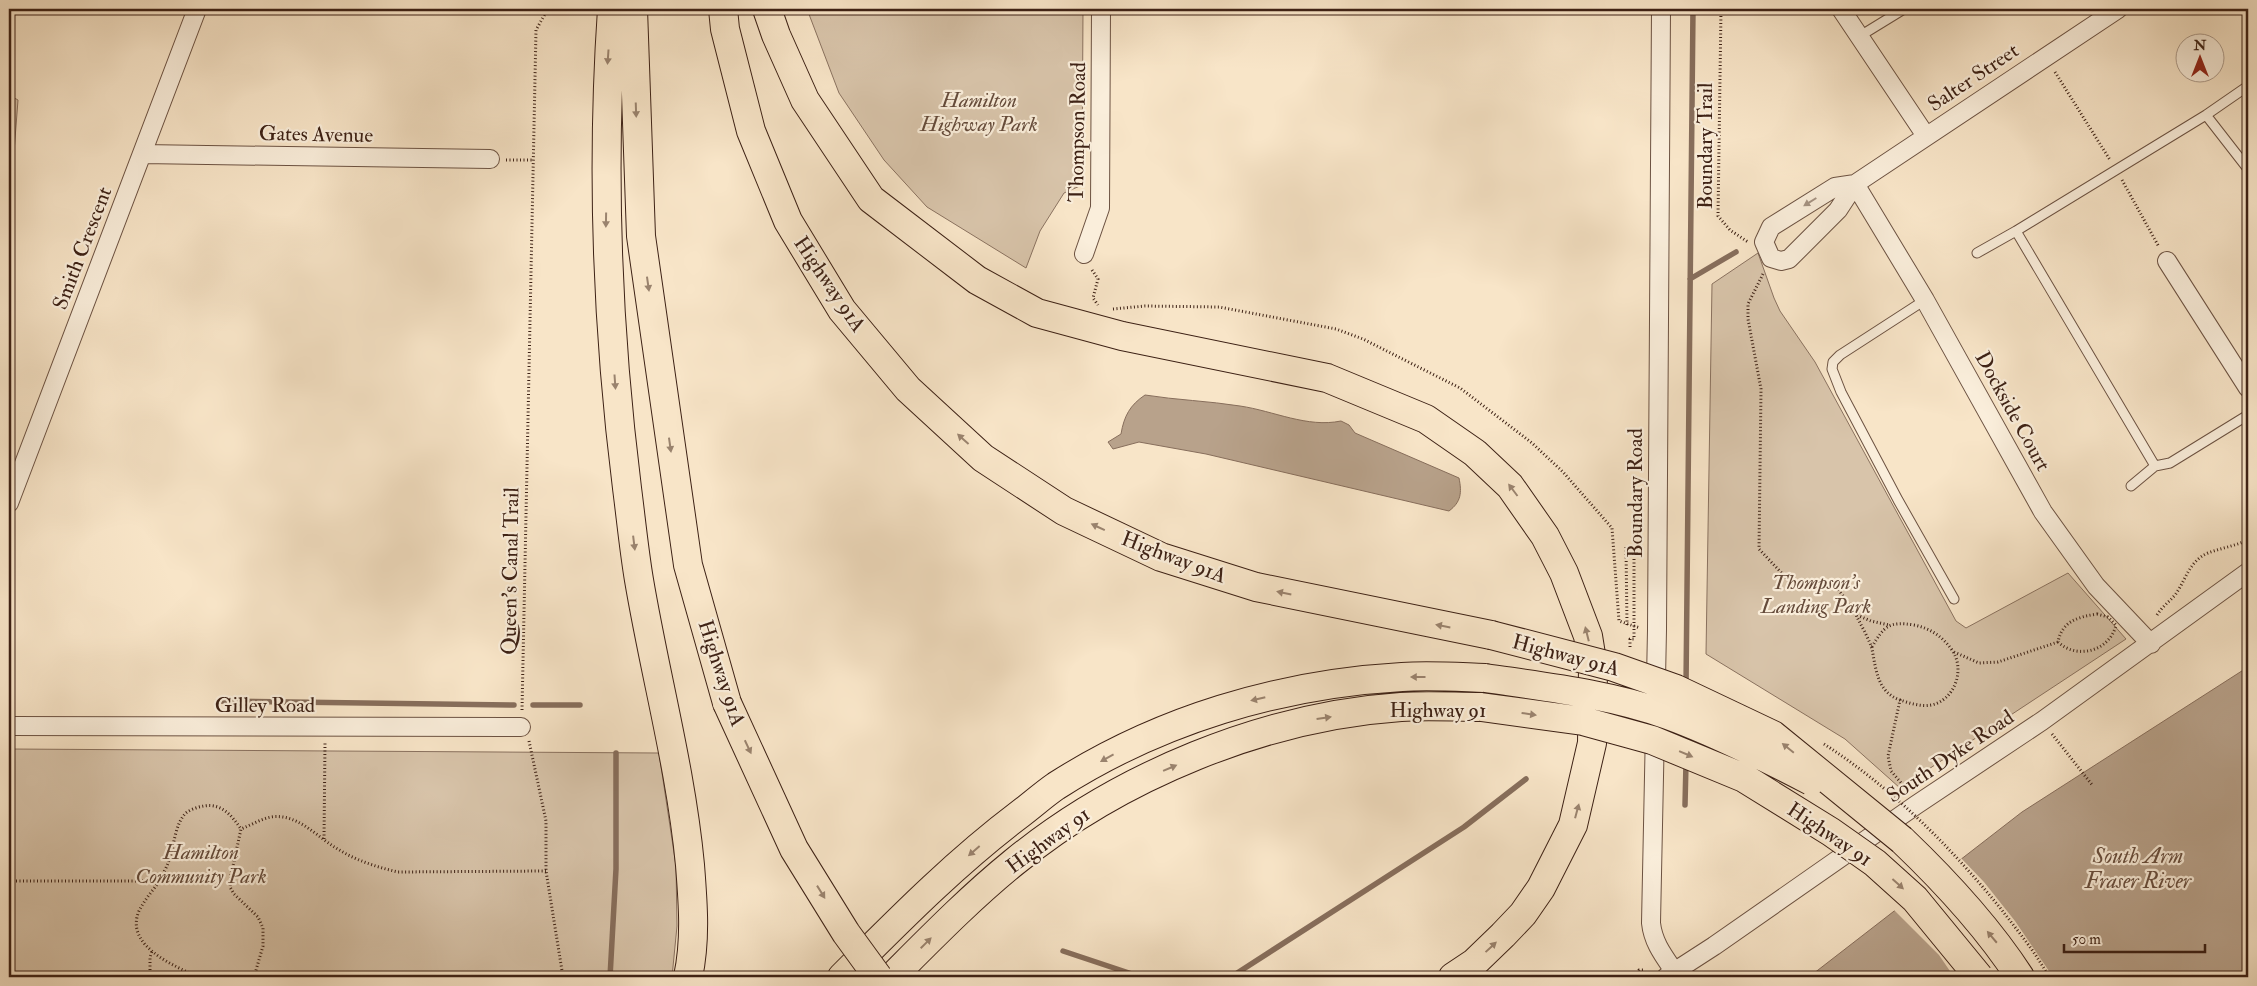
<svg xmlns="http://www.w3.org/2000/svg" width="2257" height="986" viewBox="0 0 2257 986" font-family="'IM FELL Double Pica',serif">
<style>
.green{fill:#d8c4aa;stroke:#8a7260}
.water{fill:#b8a28b;stroke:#876e5c}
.pier{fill:#f8e5c8}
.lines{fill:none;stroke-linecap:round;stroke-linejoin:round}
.stream{stroke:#876e5c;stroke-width:5.5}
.lane-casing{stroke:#6c5242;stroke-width:11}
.street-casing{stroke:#6c5242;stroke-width:20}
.highway-casing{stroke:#3d2115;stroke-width:30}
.path{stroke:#3d2115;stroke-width:3;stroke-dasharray:1 2.5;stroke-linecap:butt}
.lane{stroke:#faeedb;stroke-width:9}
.street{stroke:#faeedb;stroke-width:18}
.highway{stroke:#f8e5c8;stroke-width:28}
.highway-bridge-casing{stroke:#3d2115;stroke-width:30;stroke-linecap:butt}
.path-bridge{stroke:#3d2115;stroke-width:3;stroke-dasharray:1 2.5;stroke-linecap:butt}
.highway-bridge{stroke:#f8e5c8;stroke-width:28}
.oneway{fill:#9a836e}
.oneway2{fill:#a59282}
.labels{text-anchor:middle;stroke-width:4.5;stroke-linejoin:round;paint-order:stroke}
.street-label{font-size:21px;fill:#3d2115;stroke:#faeedb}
.park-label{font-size:21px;font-style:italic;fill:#644a3a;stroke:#faeedb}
.water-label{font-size:22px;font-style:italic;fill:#684e3e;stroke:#faeedb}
</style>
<rect width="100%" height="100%" fill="#f8e5c8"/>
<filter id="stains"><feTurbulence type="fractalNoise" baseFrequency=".004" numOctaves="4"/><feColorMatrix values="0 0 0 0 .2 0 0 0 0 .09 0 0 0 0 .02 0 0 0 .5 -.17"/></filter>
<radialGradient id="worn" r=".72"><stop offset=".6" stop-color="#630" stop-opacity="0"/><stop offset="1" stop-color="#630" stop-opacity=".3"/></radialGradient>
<!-- green -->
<path class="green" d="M807 9H1083L1082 185 1064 193 1040 231 1026 268 927 207 884 160 839 93Z
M9 95 18 100 9 217Z
M1758 253 1774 298 1780 311 1815 362 1956 621 1966 628 2068 573 2126 639 1900 788 1845 739 1706 654 1712 284Z
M9 749 659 753 676 866 677 926 672 977H9Z"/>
<!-- water -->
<path class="water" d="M1145 395C1176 400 1209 401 1240 406 1274 411 1307 428 1341 421L1349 425 1355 433 1459 478C1462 493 1461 502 1449 511L1206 454 1139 442 1113 449 1108 442 1121 434C1124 416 1130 405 1145 395Z
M2248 667V977H1809L2022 812Z"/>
<!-- pier -->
<path class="pier" d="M1960 857 1984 882 2015 921 2053 977H1954L1939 955 1893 909Z"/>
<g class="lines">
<!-- stream -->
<path class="stream" d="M1690 279 1736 252
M1686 687 1693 9
M218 701 514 705
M533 705H580
M1685 805 1686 763
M1063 951 1141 977
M610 977 616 869V753
M1231 977 1464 827 1526 779
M1553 977H1599"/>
<!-- lane casing -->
<g class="lane-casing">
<path id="lane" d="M1860 36 1904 9
M2248 86 2206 115 2016 231 2155 466 2170 463 2248 415
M2206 115 2248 169
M1977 253 2016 231
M1925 300 1840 355 1833 362 1832 369 1841 392 1898 500 1954 599
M2131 486 2155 466"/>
</g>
<!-- street casing -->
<g class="street-casing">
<path id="street" d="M1661 9 1657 630 1651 923C1653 942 1663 955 1674 971
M1841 9 1926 136
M142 154 490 159
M1855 184 1835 187 1771 227 1764 242 1771 258 1781 261 1789 259 1838 210 1855 184 2118 9
M1855 184 1925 300 2043 512 2096 586 2151 644
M1084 254 1100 208 1101 9
M2167 261 2248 388
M9 503 197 9
M9 726 521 727
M1666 977 1714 946 1916 805 2042 721 2248 572"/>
</g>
<!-- highway casing -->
<g class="highway-casing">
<path id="highway" d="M612 9C601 169 607 329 627 488 631 519 634 550 639 580 655 675 681 769 690 865 693 903 696 940 688 977
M633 9 641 236 688 565 727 703
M723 9 725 29 751 131 788 221 842 310 908 389 983 458 1064 511 1161 557 1256 587 1491 635
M767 9 776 35 805 100 871 199 977 280 1037 313 1122 336 1327 378 1426 419 1475 453 1510 486 1545 536 1564 573 1588 636 1593 667 1592 743 1573 825 1541 888 1523 914 1503 935 1474 963 1453 977
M1902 840C1946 882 1987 926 2020 977
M842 977C899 920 955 863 1020 814 1032 805 1043 795 1056 786 1159 720 1279 684 1402 677 1429 675 1457 677 1485 678
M892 977C931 938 970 898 1013 863 1119 776 1265 716 1401 707 1428 705 1455 707 1481 707"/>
</g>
<!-- path -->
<path class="path" d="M544 9 545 14 547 9
M1721 9 1718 216 1730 230 1748 242
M2055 72 2110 160
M506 160H534
M2122 180 2159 247
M1092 270 1098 279 1093 298 1098 305
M1763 274 1748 304V319L1761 389 1759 549 1790 582 1837 588C1844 597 1852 607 1857 617 1862 627 1869 639 1872 649 1876 669 1877 692 1900 700L1888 756 1891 771 1908 791
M1113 309 1145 306 1219 307 1336 329 1363 339 1460 388 1532 443 1563 472 1612 528 1619 621 1640 628
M2097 614 2108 617 2116 625C2110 651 2077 660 2058 642 2062 621 2078 617 2097 614Z
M1857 615 1871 621 1889 625
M2157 615C2162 607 2169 602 2175 595 2186 580 2189 561 2208 553 2221 548 2235 546 2248 540
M1872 647C1884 626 1889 621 1914 625 1930 628 1943 637 1952 650 1966 670 1954 701 1931 705 1921 707 1909 703 1900 700
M1954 652 1979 663 1998 662 2058 642
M522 710 536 30 545 14
M2052 734 2093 786
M529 741 546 821V871L563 977
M324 839 325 743
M9 881H159C163 874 167 867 169 860 174 847 175 823 186 813 191 809 198 807 204 806 222 803 232 816 241 829
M159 882C152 891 144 901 139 911 124 946 175 966 198 977
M150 977V957L152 951
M254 977 263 946V928L258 917 234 894 230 887 231 875 241 829C251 825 261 819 271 817 297 813 316 836 336 848 355 860 376 867 398 872L546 871
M1636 977 1639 970H1644"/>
<!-- lane -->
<use href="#lane" class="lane"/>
<!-- street -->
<use href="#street" class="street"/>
<!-- highway -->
<use href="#highway" class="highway"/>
<!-- highway-bridge casing -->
<g class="highway-bridge-casing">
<path id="highway-bridge" d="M1491 635 1614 667 1676 689 1773 735 1902 840
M1485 678C1546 687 1610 694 1668 715 1717 733 1765 757 1811 781
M727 703 794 849 846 933 878 977
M1481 707 1583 721 1652 740 1744 778 1831 832 1875 863 1915 899 1979 977"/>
</g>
<!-- path-bridge -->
<path class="path-bridge" d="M1627 625 1626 547H1634V639H1630V649
M1824 744C1892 788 1950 846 2001 909 2018 931 2036 953 2049 977"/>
<!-- highway-bridge -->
<use href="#highway-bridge" class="highway-bridge"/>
</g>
<!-- one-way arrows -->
<defs><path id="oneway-solid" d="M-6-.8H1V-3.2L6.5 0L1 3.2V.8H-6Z" transform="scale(1.25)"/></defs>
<g class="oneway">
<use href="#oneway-solid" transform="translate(608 57) rotate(94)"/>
<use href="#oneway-solid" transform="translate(636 110) rotate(88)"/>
<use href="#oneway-solid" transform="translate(606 220) rotate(91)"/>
<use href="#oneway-solid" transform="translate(648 284) rotate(82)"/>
<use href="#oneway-solid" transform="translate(615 382) rotate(86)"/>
<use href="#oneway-solid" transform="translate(963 439) rotate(-138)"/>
<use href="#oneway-solid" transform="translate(670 445) rotate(82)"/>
<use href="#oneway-solid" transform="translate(1513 490) rotate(-127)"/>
<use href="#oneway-solid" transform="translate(1098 527) rotate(-155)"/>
<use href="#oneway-solid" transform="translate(634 543) rotate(83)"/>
<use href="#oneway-solid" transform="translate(1284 593) rotate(-168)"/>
<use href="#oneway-solid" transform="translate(1443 626) rotate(-169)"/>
<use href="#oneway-solid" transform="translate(1587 634) rotate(-104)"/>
<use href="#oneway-solid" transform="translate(1418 677) rotate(-180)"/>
<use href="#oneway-solid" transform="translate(1258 699) rotate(167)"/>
<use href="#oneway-solid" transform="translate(1529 714) rotate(8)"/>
<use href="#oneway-solid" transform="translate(1324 718) rotate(-8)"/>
<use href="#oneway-solid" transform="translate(748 747) rotate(65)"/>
<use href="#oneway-solid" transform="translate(1788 748) rotate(-141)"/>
<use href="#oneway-solid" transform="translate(1686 754) rotate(23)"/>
<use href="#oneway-solid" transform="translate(1107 758) rotate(151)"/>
<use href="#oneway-solid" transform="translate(1170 768) rotate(-23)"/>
<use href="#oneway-solid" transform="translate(1577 811) rotate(-75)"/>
<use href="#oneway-solid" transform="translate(974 851) rotate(139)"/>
<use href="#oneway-solid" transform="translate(1898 884) rotate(42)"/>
<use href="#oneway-solid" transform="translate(821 892) rotate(58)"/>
<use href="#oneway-solid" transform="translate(1992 937) rotate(-130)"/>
<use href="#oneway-solid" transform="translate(926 943) rotate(-45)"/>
<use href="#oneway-solid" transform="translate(1491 947) rotate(-43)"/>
</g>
<use class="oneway2" href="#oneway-solid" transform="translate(1810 202) rotate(148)"/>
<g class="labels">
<!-- street labels -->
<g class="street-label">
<text transform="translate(1973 77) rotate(-34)" y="7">Salter Street</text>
<text transform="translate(1077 132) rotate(-89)" y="7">Thompson Road</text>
<text transform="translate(316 134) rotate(1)" y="7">Gates Avenue</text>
<text transform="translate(1705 146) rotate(-90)" y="7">Boundary Trail</text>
<text transform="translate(82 248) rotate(-69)" y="7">Smith Crescent</text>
<text transform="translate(830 284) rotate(56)" y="7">Highway 91A</text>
<text transform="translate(2013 411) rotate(61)" y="7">Dockside Court</text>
<text transform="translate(1635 493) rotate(-90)" y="7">Boundary Road</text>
<text transform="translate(1174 557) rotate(21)" y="7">Highway 91A</text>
<text transform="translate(510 571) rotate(-89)" y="7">Queen's Canal Trail</text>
<text transform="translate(1566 655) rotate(15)" y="7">Highway 91A</text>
<text transform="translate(722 673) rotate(72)" y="7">Highway 91A</text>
<text x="265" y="712">Gilley Road</text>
<text x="1438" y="717">Highway 91</text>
<text transform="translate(1950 756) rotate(-34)" y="7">South Dyke Road</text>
<text transform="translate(1830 834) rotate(34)" y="7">Highway 91</text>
<text transform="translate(1048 840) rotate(-36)" y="7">Highway 91</text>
</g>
<!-- park labels -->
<g class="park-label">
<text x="979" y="107">Hamilton<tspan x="979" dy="24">Highway Park</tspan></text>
<text x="1816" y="589">Thompson's<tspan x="1816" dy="24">Landing Park</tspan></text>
<text x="201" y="859">Hamilton<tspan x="201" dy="24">Community Park</tspan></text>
</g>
<!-- water labels -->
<g class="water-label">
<text x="2138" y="863">South Arm<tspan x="2138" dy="25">Fraser River</tspan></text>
</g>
</g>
<!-- margin -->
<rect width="2257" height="986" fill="none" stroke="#f8e5c8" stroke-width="30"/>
<rect x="10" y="10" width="2237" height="966" fill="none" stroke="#3d2115" stroke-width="2.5"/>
<rect x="15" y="15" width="2227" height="956" fill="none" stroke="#3d2115"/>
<!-- north arrow -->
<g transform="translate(2200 58)"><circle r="24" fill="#faeedb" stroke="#ae9c8c"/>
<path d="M0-4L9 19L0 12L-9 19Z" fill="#8f2418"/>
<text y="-8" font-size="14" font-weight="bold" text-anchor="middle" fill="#3d2115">N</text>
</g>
<!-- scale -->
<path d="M2064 944v8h141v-8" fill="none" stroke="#3d2115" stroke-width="2.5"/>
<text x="2072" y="944" font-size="15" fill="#3d2115" stroke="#faeedb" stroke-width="4" paint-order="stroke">50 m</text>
<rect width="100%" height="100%" filter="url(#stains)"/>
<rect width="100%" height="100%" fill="url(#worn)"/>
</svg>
